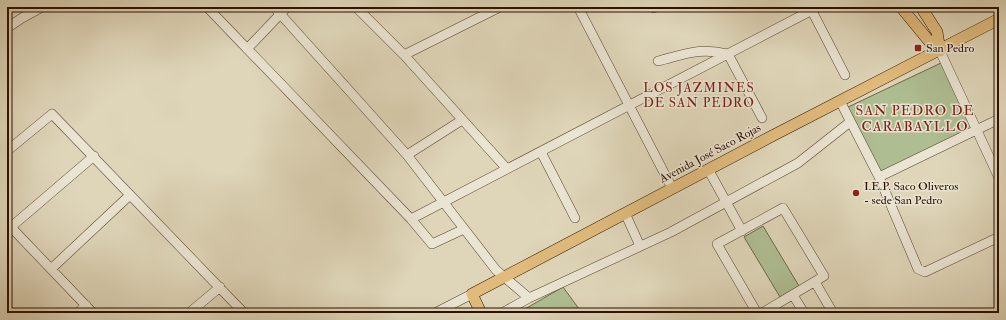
<svg xmlns="http://www.w3.org/2000/svg" width="1006" height="320" viewBox="0 0 1006 320" font-family="'IM FELL Double Pica',serif">
<style>
.green{fill:#aebe92;stroke:#6d6749}
.lines{fill:none;stroke-linecap:round;stroke-linejoin:round}
.minor-casing{stroke:#59422e;stroke-width:10}
.major-casing{stroke:#2c1000;stroke-width:12}
.minor{stroke:#eae4d2;stroke-width:9}
.major{stroke:#e0bb7c;stroke-width:11}
.poi-dot{fill:#8f2418;stroke:#eae4d2;stroke-width:1.5}
.labels{text-anchor:middle;stroke-width:3;stroke-linejoin:round;paint-order:stroke}
.poi-label{font-size:12px;fill:#2c1000;stroke:#eae4d2;text-anchor:start}
.street-label{font-size:12px;fill:#2c1000;stroke:#eae4d2}
.neighbourhood-label{font-size:13px;letter-spacing:1px;fill:#7a1f14;stroke:#eae4d2}
.quarter-label{font-size:14px;letter-spacing:1px;fill:#7a1f14;stroke:#eae4d2}
</style>
<rect width="100%" height="100%" fill="#dfd6b9"/>
<filter id="stains"><feTurbulence type="fractalNoise" baseFrequency=".005" numOctaves="4"/><feColorMatrix values="0 0 0 0 .2 0 0 0 0 .09 0 0 0 0 .02 0 0 0 .5 -.17"/></filter>
<radialGradient id="worn" r=".72"><stop offset=".6" stop-color="#630" stop-opacity="0"/><stop offset="1" stop-color="#630" stop-opacity=".3"/></radialGradient>
<!-- green -->
<path class="green" d="M941 63 973 128 880 173 848 107Z
M763 226 799 286 780 297 744 237Z
M563 287 582 313H518Z"/>
<g class="lines">
<!-- minor casing -->
<g class="minor-casing">
<path id="minor" d="M207 7 411 219 432 244 464 229
M274 7 407 155 496 270 529 298
M356 7 404 55 507 169
M578 7 672 188
M652 7 654 8
M812 11 845 75
M7 28 22 18 42 7
M247 49 287 7
M940 51 999 178
M404 55 500 7
M658 61C686 54 700 47 728 54L762 118
M840 101 879 177 918 269 925 272 999 237
M7 151 52 114 244 313
M541 152 575 218
M407 155 462 120
M708 169 742 231
M879 177 999 119
M625 213 640 246
M411 219 818 7
M7 223 93 313
M11 227 94 156
M51 269 130 195
M815 282 833 313
M793 295 804 313
M7 309 11 313
M78 313 86 305
M189 313 220 287
M435 313 472 294
M502 313 529 298 671 232 798 163 850 122
M757 313 717 244 783 208 824 276 762 313"/>
</g>
<!-- major casing -->
<g class="major-casing">
<path id="major" d="M901 7 933 46 940 51
M921 7 937 32 940 51
M481 313 472 294 772 136 999 19"/>
</g>
<!-- minor -->
<use href="#minor" class="minor"/>
<!-- major -->
<use href="#major" class="major"/>
</g>
<!-- markers -->
<g class="poi-dot">
<rect x="914" y="44" width="8" height="8" rx="2"/>
<circle cx="856" cy="193" r="4"/>
</g>
<g class="labels">
<!-- poi labels -->
<g class="poi-label">
<text x="926" y="52">San Pedro</text>
<text x="864" y="190">I.E.P. Saco Oliveros<tspan x="864" dy="14">- sede San Pedro</tspan></text>
</g>
<!-- street labels -->
<g class="street-label">
<text transform="translate(710 153) rotate(-28)" y="4">Avenida José Saco Rojas</text>
</g>
<!-- neighbourhood labels -->
<g class="neighbourhood-label">
<text x="699" y="92">LOS JAZMINES<tspan x="699" dy="15">DE SAN PEDRO</tspan></text>
</g>
<!-- quarter labels -->
<g class="quarter-label">
<text x="915" y="115">SAN PEDRO DE<tspan x="915" dy="16">CARABAYLLO</tspan></text>
</g>
</g>
<!-- margin -->
<rect width="1006" height="320" fill="none" stroke="#dfd6b9" stroke-width="24"/>
<rect x="8" y="8" width="990" height="304" fill="none" stroke="#2c1000" stroke-width="2"/>
<rect x="12" y="12" width="982" height="296" fill="none" stroke="#2c1000"/>
<rect width="100%" height="100%" filter="url(#stains)"/>
<rect width="100%" height="100%" fill="url(#worn)"/>
</svg>
